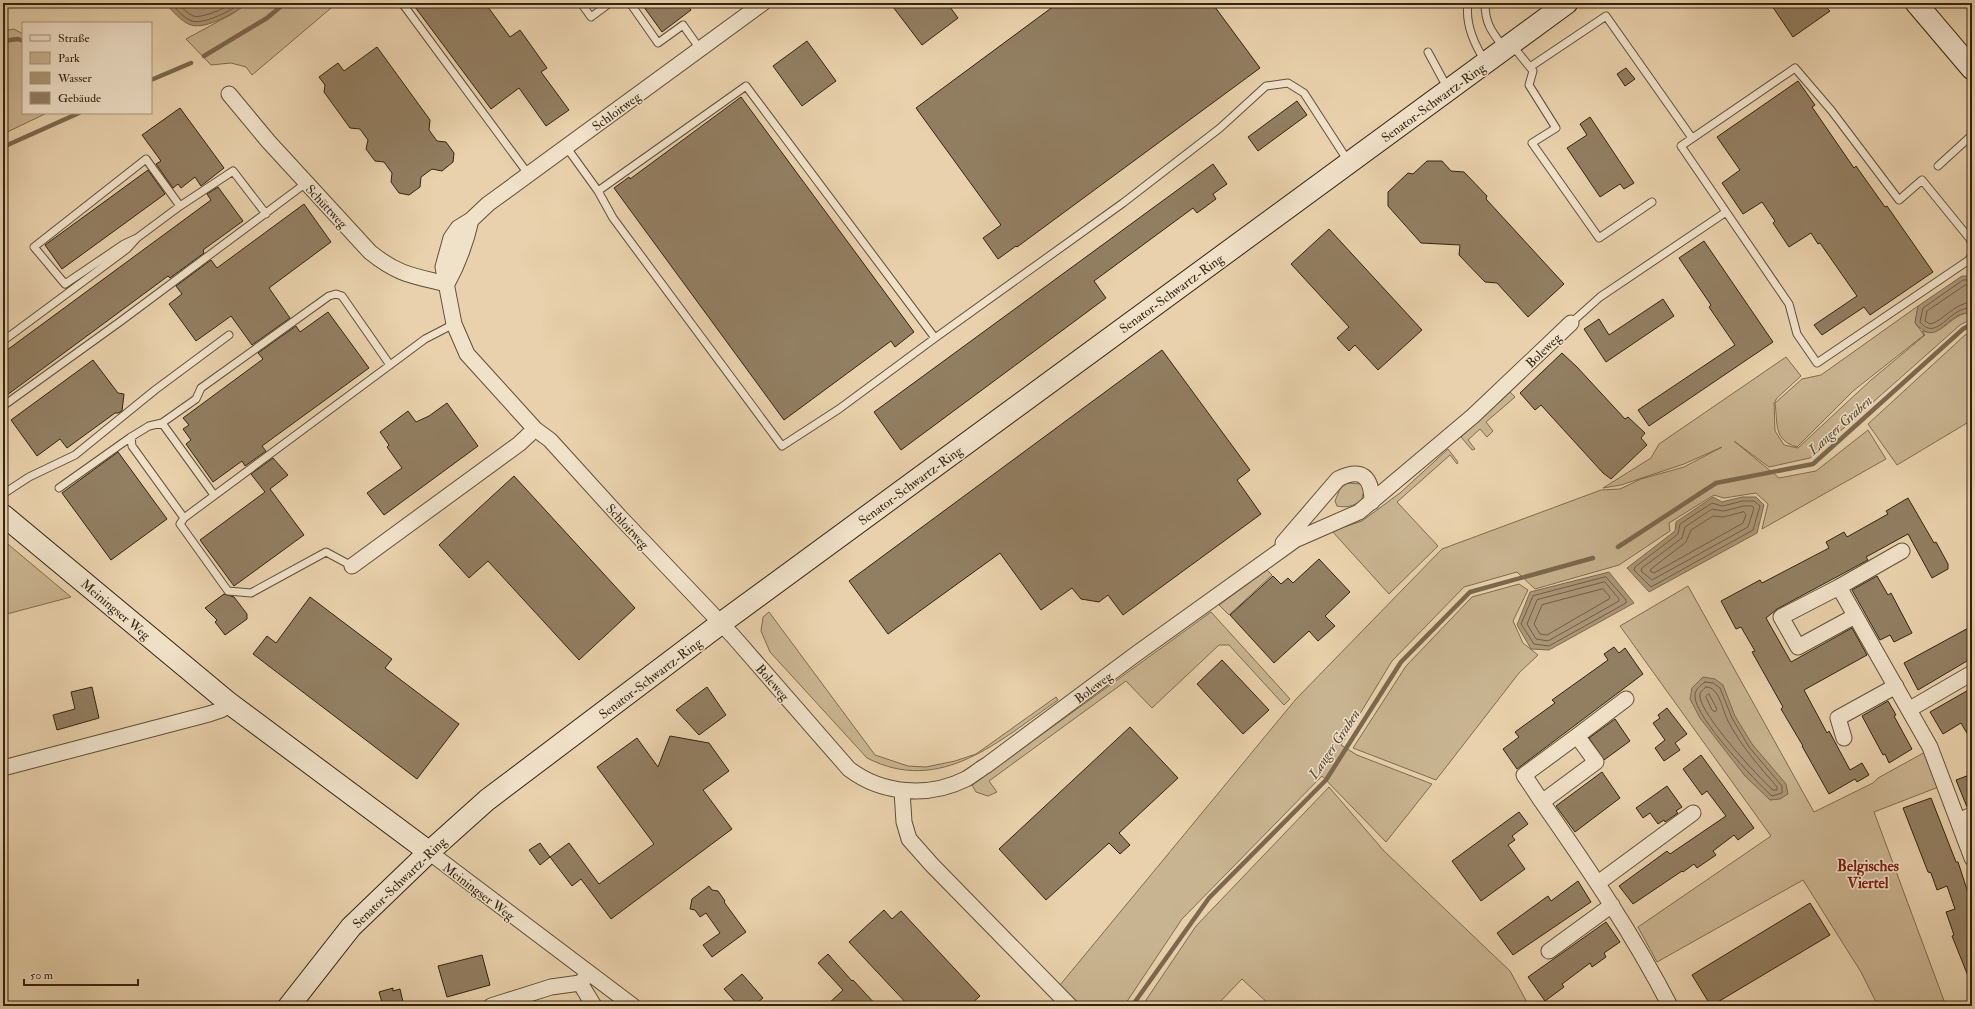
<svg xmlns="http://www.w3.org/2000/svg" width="1975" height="1009" viewBox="0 0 1975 1009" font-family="'IM FELL Double Pica',serif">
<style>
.green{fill:#c9b491;stroke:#7e6c50}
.water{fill:#ab9677;stroke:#7b684e}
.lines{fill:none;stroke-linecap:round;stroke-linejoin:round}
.shore{stroke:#705d44;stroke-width:1}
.stream{stroke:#7b684e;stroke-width:4.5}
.building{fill:#927e61;stroke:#342410}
.lane-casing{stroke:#614f37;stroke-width:9}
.street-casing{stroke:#614f37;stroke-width:17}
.secondary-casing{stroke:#342410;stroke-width:23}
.lane{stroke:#f0e1c9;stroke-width:7}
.street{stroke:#f0e1c9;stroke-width:15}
.secondary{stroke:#f0e1c9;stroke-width:21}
.labels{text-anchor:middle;stroke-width:3;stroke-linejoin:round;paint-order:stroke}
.street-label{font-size:13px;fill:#342410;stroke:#f0e1c9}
.water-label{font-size:14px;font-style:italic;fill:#58462f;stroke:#f0e1c9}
.quarter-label{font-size:15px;font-weight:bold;fill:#7a1f14;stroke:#f0e1c9}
</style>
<rect width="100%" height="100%" fill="#e8d1ac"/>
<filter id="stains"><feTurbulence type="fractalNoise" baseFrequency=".005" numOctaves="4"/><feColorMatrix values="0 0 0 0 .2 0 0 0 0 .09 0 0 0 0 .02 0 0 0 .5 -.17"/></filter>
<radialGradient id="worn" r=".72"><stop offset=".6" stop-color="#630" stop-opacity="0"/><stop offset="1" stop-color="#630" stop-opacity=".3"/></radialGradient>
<!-- green -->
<path class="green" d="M248 3H337L252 75 246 67 231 63 211 65 186 39 232 14Z
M14 29 23 34V113H47L3 134V31Z
M1918 306 1915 323 1924 335 1853 391 1797 447C1773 440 1778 424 1775 403L1802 379 1821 375Z
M1972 311V319L1960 325 1810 458 1769 467 1734 441 1779 478 1816 471 1868 430 1886 459 1762 529 1768 504 1756 493 1724 498 1714 495 1669 523 1670 531 1619 565 1535 589 1517 572 1464 587 1392 661 1341 745 1357 755 1432 784 1386 842 1322 776 1182 919 1124 1006H1080L1060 985 1296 699 1442 549 1601 490 1620 489 1641 479 1684 467 1722 447 1684 464 1621 485 1603 488 1651 458 1659 444 1786 357 1801 376 1777 398 1774 403 1775 431 1784 445 1798 448 1871 380 1925 335 1922 331C1938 336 1944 325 1957 317 1961 314 1967 313 1972 311Z
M1972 332V420L1897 465 1868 424 1965 335Z
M1510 392 1515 397 1486 422 1493 431 1487 437 1480 429 1468 440 1475 449 1472 450 1461 437Z
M1448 449 1458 462 1457 464 1450 455 1397 502 1438 546 1389 594 1332 531 1362 521 1400 493Z
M1347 483 1361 484 1364 491 1361 501C1353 506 1347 508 1337 506L1335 501 1340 489Z
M3 540 71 597 3 615Z
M1267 570 1272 575 1229 615 1219 605Z
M1519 584 1528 590 1513 621 1523 643 1538 655 1519 673 1436 780 1353 748 1406 666 1472 597Z
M1688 586 1814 812 1873 783 1878 778 1927 751 1941 786 1874 812 1946 1006H1878L1861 972 1803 880 1657 962 1638 927 1771 836 1620 626Z
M769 612 875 755 908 766 926 767 955 761 976 754 1056 697 1058 700C1000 740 941 796 867 758L770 652 761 631 763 617Z
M1211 612 1290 699 1284 705 1229 645H1219L1152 708 1126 681 989 781 997 792 988 796 976 792 972 785Z
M1329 787 1384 851 1510 971 1529 1006H1271L1242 979 1216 1006H1142L1196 926Z"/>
<!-- water -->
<path class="water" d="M165 3H248C236 12 206 30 191 25 181 22 172 10 165 3Z
M1962 276H1972V311C1967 313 1961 314 1957 316 1940 326 1934 344 1915 323L1918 306Z
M1713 497 1722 502 1742 497H1756L1764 505 1757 533 1649 592 1627 568 1675 531 1676 522Z
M1609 572 1634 603 1549 650 1531 649 1517 625 1530 592Z
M1703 677 1715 679 1723 685 1735 716 1752 744 1786 784 1788 794 1780 799 1770 800 1745 776 1700 718 1690 699 1692 688Z"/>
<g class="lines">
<!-- shore -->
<path class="shore" d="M171 3C177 9 184 19 192 21 204 25 232 10 241 3
M178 3C182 8 187 13 193 16 201 19 226 8 233 3
M1972 280H1963L1923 308 1920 322C1932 337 1943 322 1954 314 1959 310 1966 308 1972 307
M1972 285H1965L1927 311 1925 321 1930 324C1944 321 1952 304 1972 302
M1743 501H1754L1760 506 1753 530 1651 587 1634 570 1635 567 1678 534 1680 524 1712 503 1722 506Z
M1744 506H1752L1754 508 1748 527 1652 580 1641 571 1642 568 1682 538 1685 527 1712 509 1723 511Z
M1744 512 1746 515 1743 523 1654 573 1650 571 1651 569 1686 542 1691 530 1713 516 1723 517Z
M1606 577 1626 600V603L1549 646 1534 644 1521 624 1533 596Z
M1605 582 1619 599V601L1548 641 1536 639 1527 624 1537 600Z
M1603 589 1610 597 1609 599 1547 635 1540 634 1534 624 1542 605Z
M1705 682 1713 683 1720 688 1732 718 1749 747 1782 786V793L1772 796C1756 782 1694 716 1695 696 1695 689 1700 686 1705 682Z
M1706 687C1720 687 1722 710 1728 721 1741 746 1759 766 1777 787V790H1773C1757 776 1702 716 1700 697 1699 692 1703 690 1706 687Z
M1709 694 1717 709 1715 712 1712 710 1706 697Z"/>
<!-- stream -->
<path class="stream" d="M3 41 18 39 23 41
M204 56 267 18 285 3
M151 80 191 63
M3 147 79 113
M1618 547 1716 483 1813 464 1963 329 1972 324
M1132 1006 1209 898 1326 780 1401 662 1470 592 1593 558"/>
</g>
<!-- building -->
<path class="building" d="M412 3H485L510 37 520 30 547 68 541 72 569 110 546 126 519 88 491 109Z
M641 3H686L691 10 662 32Z
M890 3H947L958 18 922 45Z
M1058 3H1212L1260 68 1017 247 1016 246 998 259 983 238 1001 225 916 108Z
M1770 3H1822L1830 11 1793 37Z
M807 41 836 81 802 106 773 66Z
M377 47 430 120 429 130 437 141 446 142 454 153 453 162 442 171 432 169 421 177 420 187 409 195 399 193 391 182 392 173 384 162 375 161 366 149 368 140 360 129 350 128 324 92 325 85 319 77 338 63 344 71Z
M1626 68 1635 79 1625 86 1617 74Z
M1798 81 1815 105 1812 107 1854 168 1856 166 1885 207 1887 206 1933 272 1870 315 1864 307 1822 335 1814 325 1857 296 1820 243 1818 244 1811 233 1789 247 1773 223 1775 221 1762 202 1743 214 1722 183 1740 170 1717 137Z
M741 97 914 332 895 347 891 341 784 420 614 188 629 177 630 179Z
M1297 101 1307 115 1258 151 1248 137Z
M180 108 224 168 201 186 195 177 181 188 178 184 173 188 156 164 161 161 142 135Z
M1590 117 1634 183 1624 189 1620 184 1600 197 1567 148 1587 135 1580 124Z
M1427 161H1442L1451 171 1464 172 1487 196 1486 199 1564 284 1528 317 1497 283 1485 282 1459 255 1460 245 1421 243 1388 206V192L1408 173 1413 174Z
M1213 164 1227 184 1213 194 1216 199 1197 213 1193 208 1094 281 1106 298 901 450 874 412Z
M148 170 165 194 62 269 45 245Z
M218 187 243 221 203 250 204 253 170 278 168 276 3 398V353L211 200 207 194Z
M304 204 331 242 269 288 290 318 252 345 231 316 196 341 169 304 182 294 176 286 211 260 217 268Z
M1329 229 1422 330 1378 370 1355 345 1349 351 1337 338 1349 327 1291 264Z
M1704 241 1773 342 1649 426 1638 410 1735 345 1709 307 1711 305 1679 258Z
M1663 299 1674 316 1606 362 1584 329 1599 319 1609 335Z
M328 312 369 368 262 446 266 451 245 466 242 461 213 482 186 444 191 440 183 429 189 425 183 418 263 359 258 353 296 326 300 332Z
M1162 350 1250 470 1237 480 1261 514 1123 615 1108 595 1099 602 1081 599 1072 588 1041 610 1000 553 888 634 849 581Z
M1562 353 1577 367 1625 419 1628 417 1645 433 1641 438 1647 445 1611 479 1603 473 1541 405 1535 410 1520 393Z
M93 360 118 393 124 394 122 411 118 413H115L67 448 60 439 37 456 11 420Z
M447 403 478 446 384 515 367 493 402 468 387 447 389 445 380 432 408 411 416 422 429 416Z
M118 452 167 519 111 560 62 493Z
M273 458 288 475 270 489 304 535 234 586 200 540 265 492 251 474Z
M514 476 635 608 579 660 488 561 469 578 439 545Z
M1908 498 1934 543 1936 542 1948 564V569L1932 578 1908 534 1866 557 1868 560 1777 609 1766 618 1791 662 1852 628 1867 655 1804 690 1827 733 1829 731 1850 770 1862 763 1869 775 1857 782 1855 779 1829 794 1802 746H1803L1781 709 1783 707 1752 652 1755 651 1741 627 1736 629 1721 601 1760 580 1762 583 1829 548 1826 542 1844 532 1847 537 1888 514 1886 511Z
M1319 559 1350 592 1325 616 1335 626 1318 641 1309 631 1274 663 1230 615 1273 576 1281 584 1288 578 1293 583Z
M1877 576 1888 595 1891 593 1912 633 1894 642 1890 635 1880 640 1852 590Z
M224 594 234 597 247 614V619L225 635 215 622 217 620 205 608Z
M310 597 392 659 385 668 459 724 417 779 253 654 267 636 276 643Z
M1972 626V658L1918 690 1904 663Z
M1614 647 1619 653 1625 648 1643 674 1517 769 1503 749 1519 737 1515 732 1555 703 1552 700 1608 660 1604 654Z
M1222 660 1269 710 1243 734 1197 684Z
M92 687 99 718 57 730 53 715 75 709 71 692Z
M707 687 726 715 699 735 676 710Z
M1972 688V742L1961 723 1943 734 1930 712Z
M1888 701 1896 715 1894 716 1912 749 1889 763 1885 754 1883 755 1862 716Z
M1667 708 1687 734 1675 743 1680 750 1664 761 1655 748 1665 740 1653 723 1660 718 1658 715Z
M1615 719 1630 741 1604 760 1589 738Z
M1130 727 1178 778 1119 833 1130 845 1120 854 1109 843 1046 900 999 849Z
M670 736 709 743 729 771 703 790 732 829 611 919 581 879 572 886 550 857 569 843 599 884 654 844 597 767 637 738 658 767Z
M1701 755 1754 828 1738 840 1734 835 1713 851 1716 855 1697 868 1694 864 1683 872 1682 871 1633 904 1619 886 1667 851 1670 854 1726 816 1707 791 1702 795 1683 769Z
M1602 772 1620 798 1575 832 1556 806Z
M1972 774V806L1967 807 1956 780Z
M1667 786 1682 807 1676 811 1678 813 1665 822 1664 820 1658 824 1650 813 1643 818 1636 808Z
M1931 798 1956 862H1958L1972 905V986L1952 936 1954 935 1946 912 1955 909 1947 886 1937 890 1931 873 1928 872 1903 808Z
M1519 812 1528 824 1512 836 1515 840 1508 845 1525 869 1481 901 1452 861Z
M540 843 550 857 540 865 529 850Z
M1578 881 1591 902 1513 955 1497 933 1548 896 1551 901Z
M709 886 712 890 718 891 725 901 724 902 746 932 712 957 703 945 720 933 706 913 700 917 695 910 690 909 692 899Z
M1810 903 1830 935 1711 1006 1692 975Z
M884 910 892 919 901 911 980 996 969 1006H909L849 942Z
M1606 922 1620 942 1604 953 1606 957 1592 967 1590 963 1562 984 1564 987 1545 1001 1528 977Z
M828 954 852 981 853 980 877 1006H826L843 990 818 963Z
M482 955 490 985 447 997 438 966Z
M742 974 763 998 753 1006H739L724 989Z
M393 988V991L400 989 404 1006H383L379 992Z"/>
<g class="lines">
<!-- lane casing -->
<g class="lane-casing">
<path id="lane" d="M402 3 529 175
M581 3 591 17 610 3
M630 3 658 43 683 25 700 49
M1468 3C1465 24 1474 44 1485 61
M1485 3C1485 24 1492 32 1504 48
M1512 45 1533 71 1529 85 1556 128 1532 143 1599 238 1652 202
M1428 52 1448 89
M1530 67 1606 16 1692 138
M567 148 598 191
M1938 166 1972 135
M137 238 124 244 65 284 34 247 146 159 180 206 233 171 266 214
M1972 245 1970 239 1922 180 1899 200 1831 110 1795 68 1681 146 1789 304 1797 334 1817 363 1969 260 1972 254
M1571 323 1600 297 1726 212
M935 338 746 86 598 191 613 218 782 446 839 409 935 338 1123 203 1220 128 1266 86 1288 83 1304 93 1348 161
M3 341 127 249 137 238 180 206
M3 406 121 321 306 183
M162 423 214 495
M131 437 132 446 184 518
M59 488 131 437 149 426 162 423 196 399 201 388 329 296 336 294 342 296 390 365
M3 494 29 477 75 455 155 390 229 335
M352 566 326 552 251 593 228 591 180 524 184 518 425 339 454 324"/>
</g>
<!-- street casing -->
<g class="street-casing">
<path id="street" d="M763 3 488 204 471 220 458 228 451 238 443 267 454 324 467 354 535 429 550 440 619 516 733 636 849 769C882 794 928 798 966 779 973 775 980 769 987 765L1136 654 1295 540 1359 512 1473 416 1571 323
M229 94 268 141 370 252C398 275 414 276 447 284
M447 284C458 264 466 242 471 220
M1283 543 1338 479C1362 467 1372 477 1372 502
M352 566 519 444 535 429
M1839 587 1902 551
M1855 616 1798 647 1781 617 1839 587 1930 747 1972 858
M1626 699 1577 736 1596 762 1542 802C1588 868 1633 934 1670 1006
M1910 709 1972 673
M1844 738 1838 718 1896 686
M3 768 209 714 221 710 229 703
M902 791 904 822 909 839 932 865 1070 1006
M1542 802 1524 775 1577 736
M1958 821 1972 815
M429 852 633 1006
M1598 883 1693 813
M1549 951 1612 905
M580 983 594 1006
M491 1006 551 987 580 983 589 974"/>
</g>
<!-- secondary casing -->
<g class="secondary-casing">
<path id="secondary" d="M1916 3 1972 69
M3 515 229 703 429 852
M289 1006 351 927 429 852 487 800 720 624 1567 3"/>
</g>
<!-- lane -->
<use href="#lane" class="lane"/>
<!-- street -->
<use href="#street" class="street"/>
<!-- secondary -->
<use href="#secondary" class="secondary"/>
</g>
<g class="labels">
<!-- street labels -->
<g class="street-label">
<text transform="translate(1433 102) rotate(-36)" y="5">Senator-Schwartz-Ring</text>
<text transform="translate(616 111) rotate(-36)" y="5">Schloitweg</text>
<text transform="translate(327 206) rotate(47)" y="5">Schüttweg</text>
<text transform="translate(1171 293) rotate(-36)" y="5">Senator-Schwartz-Ring</text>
<text transform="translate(1543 350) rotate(-44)" y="5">Boleweg</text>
<text transform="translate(910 485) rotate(-36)" y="5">Senator-Schwartz-Ring</text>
<text transform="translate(628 526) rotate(47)" y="5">Schloitweg</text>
<text transform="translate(116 609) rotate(40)" y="5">Meiningser Weg</text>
<text transform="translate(650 678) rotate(-37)" y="5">Senator-Schwartz-Ring</text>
<text transform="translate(773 682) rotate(49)" y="5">Boleweg</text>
<text transform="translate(1093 687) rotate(-37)" y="5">Boleweg</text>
<text transform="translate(399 882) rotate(-44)" y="5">Senator-Schwartz-Ring</text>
<text transform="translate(479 891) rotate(37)" y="5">Meiningser Weg</text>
</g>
<!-- water labels -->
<g class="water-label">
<text transform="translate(1840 425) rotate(-42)" y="5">Langer Graben</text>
<text transform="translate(1334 744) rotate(-56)" y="5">Langer Graben</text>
</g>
<!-- quarter labels -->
<g class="quarter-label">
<text x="1868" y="871">Belgisches<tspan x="1868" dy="17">Viertel</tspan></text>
</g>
</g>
<!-- margin -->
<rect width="1975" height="1009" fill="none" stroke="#e8d1ac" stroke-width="16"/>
<rect x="4" y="4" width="1967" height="1001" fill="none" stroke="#342410" stroke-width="2"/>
<rect x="8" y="8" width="1959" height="993" fill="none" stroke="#342410"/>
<!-- legend -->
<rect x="22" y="22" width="130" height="92" fill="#f0e1c9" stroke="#a5957f"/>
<rect x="30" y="35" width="20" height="6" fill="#f0e1c9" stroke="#a5957f"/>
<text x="58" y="42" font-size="12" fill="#342410">Straße</text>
<rect x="30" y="52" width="20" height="12" fill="#c9b491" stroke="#a5957f"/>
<text x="58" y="62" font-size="12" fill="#342410">Park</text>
<rect x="30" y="72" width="20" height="12" fill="#ab9677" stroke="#a5957f"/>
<text x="58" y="82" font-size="12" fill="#342410">Wasser</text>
<rect x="30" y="92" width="20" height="12" fill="#927e61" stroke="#a5957f"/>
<text x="58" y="102" font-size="12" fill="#342410">Gebäude</text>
<!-- scale -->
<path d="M24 979v6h114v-6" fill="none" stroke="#342410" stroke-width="2"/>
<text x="30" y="979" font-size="12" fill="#342410" stroke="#f0e1c9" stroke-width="3" paint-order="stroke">50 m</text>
<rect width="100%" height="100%" filter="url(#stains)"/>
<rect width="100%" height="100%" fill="url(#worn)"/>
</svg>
